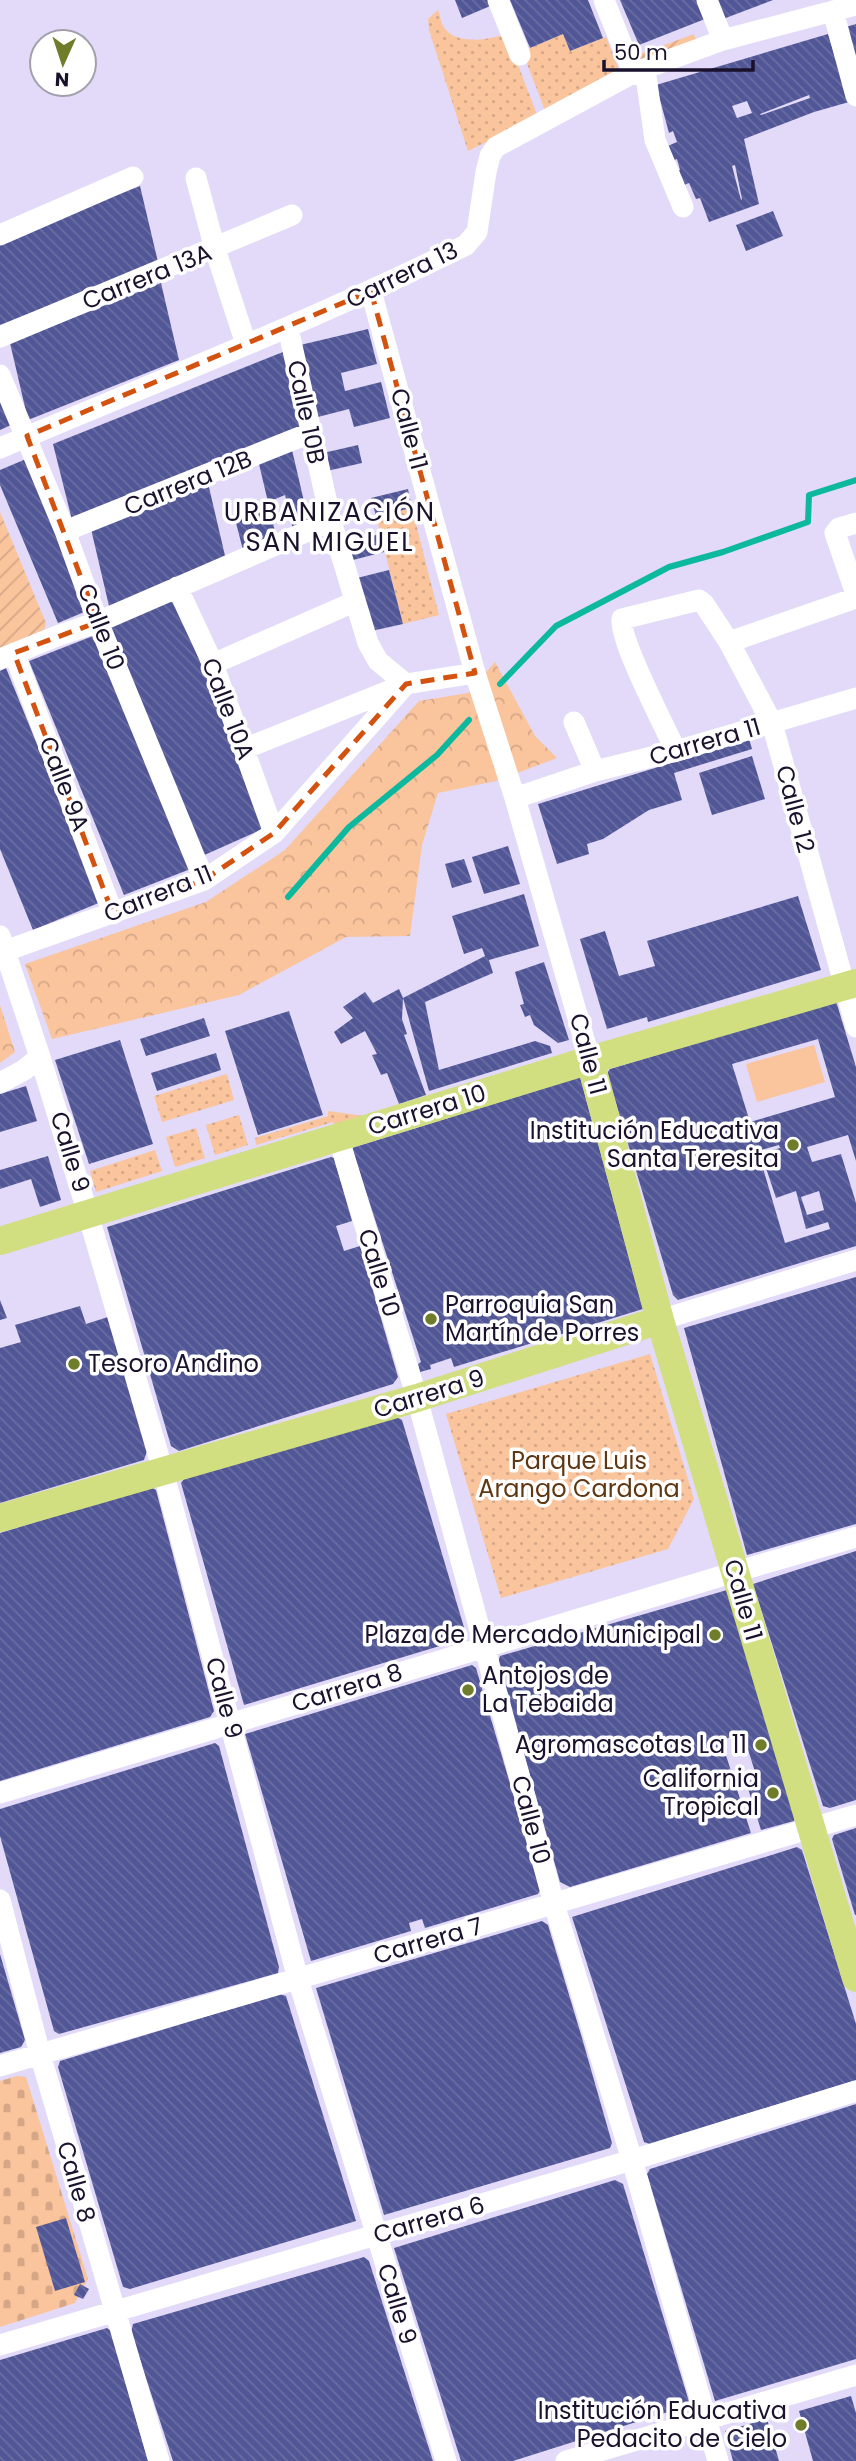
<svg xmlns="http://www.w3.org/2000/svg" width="856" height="2461" viewBox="0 0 856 2461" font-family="Poppins,sans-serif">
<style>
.grass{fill:url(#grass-dots)}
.forest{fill:url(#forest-crowns)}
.cemetery{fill:url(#cemetery-stones)}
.garden{fill:url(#garden-furrows)}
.pitch{fill:#fac49c}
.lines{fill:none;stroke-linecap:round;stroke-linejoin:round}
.stream{stroke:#0cb89e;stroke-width:6}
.building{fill:url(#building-back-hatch);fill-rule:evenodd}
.minor{stroke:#fff;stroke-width:21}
.major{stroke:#d1df80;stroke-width:28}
.marked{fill:none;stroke:#d3520f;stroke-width:5;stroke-dasharray:14 9;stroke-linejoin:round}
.poi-dot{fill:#6f7c29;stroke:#fff;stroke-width:2.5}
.labels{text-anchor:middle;stroke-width:7;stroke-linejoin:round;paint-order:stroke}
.street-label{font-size:24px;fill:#1a112c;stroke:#fff}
.poi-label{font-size:24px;fill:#1a112c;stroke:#fff;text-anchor:end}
.park-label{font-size:24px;fill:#5f3713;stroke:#fff}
.neighbourhood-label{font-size:26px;letter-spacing:2px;fill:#1a112c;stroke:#fff}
</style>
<defs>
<pattern id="grass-dots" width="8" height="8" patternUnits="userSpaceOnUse" patternTransform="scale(1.75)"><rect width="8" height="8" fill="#fac49c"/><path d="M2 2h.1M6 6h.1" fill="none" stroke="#d6a787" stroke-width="1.8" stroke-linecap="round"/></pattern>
<pattern id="forest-crowns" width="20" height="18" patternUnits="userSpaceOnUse" patternTransform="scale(1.75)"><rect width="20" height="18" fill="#fac49c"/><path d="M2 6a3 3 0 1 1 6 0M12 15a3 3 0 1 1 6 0" fill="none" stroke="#d6a787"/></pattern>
<pattern id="cemetery-stones" width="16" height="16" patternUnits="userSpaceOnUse" patternTransform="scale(1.75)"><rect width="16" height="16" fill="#fac49c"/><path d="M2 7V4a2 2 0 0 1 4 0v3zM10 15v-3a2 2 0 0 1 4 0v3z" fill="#d6a787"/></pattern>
<pattern id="garden-furrows" width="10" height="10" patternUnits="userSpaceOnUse" patternTransform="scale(1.75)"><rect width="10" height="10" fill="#fac49c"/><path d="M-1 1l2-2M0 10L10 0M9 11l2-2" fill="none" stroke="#d6a787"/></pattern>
<pattern id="building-back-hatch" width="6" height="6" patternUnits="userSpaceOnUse" patternTransform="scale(1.75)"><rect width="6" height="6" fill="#515697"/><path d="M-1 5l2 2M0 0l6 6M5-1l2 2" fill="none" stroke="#6b6ea1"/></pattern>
</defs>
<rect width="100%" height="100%" fill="#e2daf8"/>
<!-- grass -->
<path class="grass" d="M438 10C440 15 441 22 443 26 455 46 488 40 506 34L538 117 468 151 429 30 428 19Z
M563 34 570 51 606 37 619 70 546 113 524 56 530 48Z
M412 508 439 615 403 624 376 516Z
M227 1074 234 1100 162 1122 154 1096Z
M328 1111 364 1116 335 1125 333 1122 256 1145 255 1138 328 1116Z
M239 1115 248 1145 215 1155 206 1125Z
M196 1128 205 1158 175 1167 166 1137Z
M155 1150 162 1171 96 1192 90 1171Z
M650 1354 694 1499 668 1549 501 1598 446 1414Z"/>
<!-- forest -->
<path class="forest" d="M495 662 535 736 557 758 496 781 438 793 422 845 410 936 346 937 239 995 52 1039 25 964 206 902 285 850 419 701 468 693Z
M0 1005 15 1052 0 1063Z"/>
<!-- cemetery -->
<path class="cemetery" d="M17 2076 26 2077 88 2279 75 2303 0 2327V2081Z"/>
<!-- garden -->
<path class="garden" d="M694 34 696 41 637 63 635 56Z
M0 512 46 623 44 630 0 648Z"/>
<!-- pitch -->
<path class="pitch" d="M814 1045 825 1082 757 1102 746 1064Z"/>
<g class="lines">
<!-- stream -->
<path class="stream" d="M500 684 556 626 669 567 723 552 808 522 809 495 856 480
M288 897 349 827 437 755 469 720"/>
</g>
<!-- building -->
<path class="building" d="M455 0H493L495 4 462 18Z
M510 0H588L603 38 570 51 563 34 530 48Z
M620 0H697L705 19 639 45Z
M716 0H773L723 19Z
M856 24V61L846 27Z
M828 34 849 102 814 112 744 139 759 204 709 222 700 198 696 199 689 183 682 186 676 172 680 170 677 159 669 162 663 148 677 142 673 131 669 133 656 85ZM809 95 810 98 761 115 760 114ZM747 101 752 113 737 118 732 106ZM735 165 742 199 741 200 732 166Z
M140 186 158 262 0 325V241Z
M773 211 783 236 746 251 736 225Z
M161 283 179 360 28 420 10 343Z
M368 329 377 364 341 373 345 391 381 382 390 418 354 427 349 409 314 418 296 346Z
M288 350 306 427 72 520 53 444Z
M0 399 11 425 0 430Z
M358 445 362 463 327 471 323 453Z
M292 450 310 527 294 534 285 495 268 502 277 540 244 554 234 515 268 502 259 464Z
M26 459 89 610 58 623 0 485V470Z
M208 483 226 560 109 606 91 529Z
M408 489 412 508 376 516 371 498Z
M380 534 384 552 349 561 345 543Z
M389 570 403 624 367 632 353 579Z
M173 595 267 827 200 857 104 623Z
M98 634 193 868 124 895 29 661Z
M6 668 101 902 33 930 0 849V671Z
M749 739 752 749 674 773 682 800 649 810 603 839 587 844 589 854 557 864 538 804Z
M752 756 765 799 712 815 699 773Z
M508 846 520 884 484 894 472 857Z
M464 859 472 882 452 888 445 864Z
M524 894 539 946 489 960 493 973 425 1002 439 1070 535 1041 550 1046 552 1053 429 1091 403 998 485 956 482 948 464 954 452 916Z
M798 896 821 970 648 1022 647 1017 607 1029 580 939 605 931 619 976 655 966 647 941Z
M544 962 569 1040 558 1043 534 1025 530 1015 525 1017 520 1005 524 1004 515 972Z
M399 989 403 998 402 1019 407 1034 404 1035 426 1095 399 1104 387 1073 381 1075 372 1055 377 1054 365 1031 341 1044 334 1032 353 1018 343 1007 365 992 373 1003Z
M836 1001 856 1067V1161L848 1135 807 1147 812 1162 841 1154 856 1203V1246L678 1300 673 1295 607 1073 610 1069ZM818 1039 835 1097 750 1122 732 1064ZM779 1145 780 1148 773 1150 777 1161 765 1165 776 1198 796 1191 806 1229 828 1222 830 1229 785 1243 758 1151ZM819 1191 824 1210 807 1215 801 1197Z
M289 1011 323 1115 258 1135 225 1031Z
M204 1018 210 1036 146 1056 140 1039Z
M120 1040 153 1144 89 1164 55 1060Z
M216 1053 221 1070 157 1091 151 1073Z
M580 1077 643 1309 454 1367 451 1358 430 1365 431 1369 420 1372 418 1364 421 1362 352 1148Z
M26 1086 37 1121 0 1132V1094Z
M48 1156 61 1200 40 1207 31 1179 0 1189V1170Z
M331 1157 334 1158 352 1221 336 1226 344 1251 360 1246 398 1377 393 1384 179 1451 171 1446 107 1227Z
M856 1277V1524L747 1555 684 1328Z
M0 1300 7 1318 0 1320Z
M80 1306 86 1324 108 1317 147 1451 144 1460 0 1503V1348L21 1342 15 1325Z
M395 1416 402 1420 466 1634 463 1639 244 1705 181 1483 184 1479Z
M151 1487 156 1490 214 1711 210 1717 0 1781V1533Z
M856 1551V1800L830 1808 823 1806 753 1584Z
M727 1590 796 1816 794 1821 761 1830 746 1782 757 1778 743 1734 721 1740 751 1833 570 1887 560 1882 498 1662 500 1656Z
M472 1665 476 1668 541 1889 538 1894 425 1928 422 1919 409 1923 411 1931 311 1961 245 1734Z
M215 1743 219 1746 279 1967 278 1973 59 2034 54 2031 0 1836V1809Z
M856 1828V1915H855L832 1839 834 1835Z
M797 1847 802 1850 856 2024V2080L650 2144 644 2142 572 1917Z
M542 1921 548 1925 582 2038 612 2143 610 2148 384 2215 316 1988Z
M0 1954 25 2040 21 2047 0 2053Z
M280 1994 286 1996 356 2221 130 2289 123 2287 58 2067 60 2061Z
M856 2104V2359L715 2401 647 2174 650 2169Z
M615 2180 623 2184 690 2405 513 2461H461L394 2248Z
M66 2218 85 2282 55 2291 36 2227Z
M364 2257 369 2261 433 2461H173L131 2332 133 2324Z
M80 2284 89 2289 83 2299 74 2295Z
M107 2328 111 2331 148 2461H0V2360Z
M851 2396 856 2413V2461H813L799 2411Z
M767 2419 779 2461H733L725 2431Z"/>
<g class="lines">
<!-- minor -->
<path class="minor" d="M498 0 520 55
M604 0 633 73 646 76 655 140 683 207
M707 0 723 40
M833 11 856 96
M196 178 215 249 246 344
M0 235 133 177
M371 291 475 673 515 798 590 1060
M0 337 292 215
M0 375 65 531 98 622 204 880
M0 448C156 382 314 320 466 245L477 232 486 172 490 156 496 147 633 73 723 40 856 5
M856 523 839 528 835 533 856 594
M65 531 310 433
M177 587 213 664 274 833
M729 642 856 598
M14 653 113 914
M0 659 57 636 98 622 331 521
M213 664 354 602
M574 722 595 771
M244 749 406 684 475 673
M676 751C665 727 619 640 622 619L699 600 704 604 729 642 772 723 856 1027
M515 798 595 771 676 751 856 698
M0 936 40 1057 88 1214 163 1471 298 1979 446 2461
M5 951 204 880 274 833 406 684 378 661 368 643 331 521 288 328
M0 1083 24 1070 40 1057
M338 1136 417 1398 554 1904 632 2160 718 2461
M660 1320 856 1260
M0 1793 735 1572 856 1537
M0 1900 40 2054 159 2461
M0 2066 856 1815
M0 2345 632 2160 856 2091
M566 2461 856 2375"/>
<!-- major -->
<path class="major" d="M590 1060 660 1320 856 1978
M0 1241 590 1060 856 983
M0 1518 417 1398 660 1320"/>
</g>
<!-- marked area -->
<path class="marked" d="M371 291 475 673 406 684 274 833 204 880 113 914 14 653 98 622 27 436Z"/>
<!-- markers -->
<g class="poi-dot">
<circle cx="793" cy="1145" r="7"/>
<circle cx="431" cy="1319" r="7"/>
<circle cx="74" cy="1364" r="7"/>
<circle cx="715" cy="1635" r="7"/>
<circle cx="468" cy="1690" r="7"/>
<circle cx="761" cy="1745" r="7"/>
<circle cx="773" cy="1793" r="7"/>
<circle cx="801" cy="2425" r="7"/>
</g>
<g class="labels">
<!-- street labels -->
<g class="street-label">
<text transform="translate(402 275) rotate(-26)" y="8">Carrera 13</text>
<text transform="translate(147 277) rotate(-22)" y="8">Carrera 13A</text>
<text transform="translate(306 412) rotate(78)" y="8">Calle 10B</text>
<text transform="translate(409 429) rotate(75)" y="8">Calle 11</text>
<text transform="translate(188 483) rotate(-22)" y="8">Carrera 12B</text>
<text transform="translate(101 627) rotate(69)" y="8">Calle 10</text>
<text transform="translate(228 709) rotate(69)" y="8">Calle 10A</text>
<text transform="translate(705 742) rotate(-16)" y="8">Carrera 11</text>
<text transform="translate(64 784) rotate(69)" y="8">Calle 9A</text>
<text transform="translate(795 809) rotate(75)" y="8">Calle 12</text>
<text transform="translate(158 894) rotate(-22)" y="8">Carrera 11</text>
<text transform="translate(588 1054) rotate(75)" y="8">Calle 11</text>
<text transform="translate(427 1110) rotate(-17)" y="8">Carrera 10</text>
<text transform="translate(70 1152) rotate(73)" y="8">Calle 9</text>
<text transform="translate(379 1273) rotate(73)" y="8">Calle 10</text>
<text transform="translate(429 1394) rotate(-17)" y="8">Carrera 9</text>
<text transform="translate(743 1600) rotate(74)" y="8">Calle 11</text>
<text transform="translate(347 1688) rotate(-17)" y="8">Carrera 8</text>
<text transform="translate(224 1698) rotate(75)" y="8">Calle 9</text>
<text transform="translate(531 1820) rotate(75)" y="8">Calle 10</text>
<text transform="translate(428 1941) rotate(-16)" y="8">Carrera 7</text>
<text transform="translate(76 2182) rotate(74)" y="8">Calle 8</text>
<text transform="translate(429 2220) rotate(-16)" y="8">Carrera 6</text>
<text transform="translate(397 2304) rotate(73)" y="8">Calle 9</text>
</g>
<!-- poi labels -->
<g class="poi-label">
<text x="779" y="1139">Institución Educativa<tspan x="779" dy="28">Santa Teresita</tspan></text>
<text x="445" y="1313" text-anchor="start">Parroquia San<tspan x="445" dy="28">Martín de Porres</tspan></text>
<text x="88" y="1372" text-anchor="start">Tesoro Andino</text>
<text x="701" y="1643">Plaza de Mercado Municipal</text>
<text x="482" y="1684" text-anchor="start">Antojos de<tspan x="482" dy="28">La Tebaida</tspan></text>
<text x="747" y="1753">Agromascotas La 11</text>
<text x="759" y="1787">California<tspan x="759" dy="28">Tropical</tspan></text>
<text x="787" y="2419">Institución Educativa<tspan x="787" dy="28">Pedacito de Cielo</tspan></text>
</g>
<!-- park labels -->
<g class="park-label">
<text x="579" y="1469">Parque Luis<tspan x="579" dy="28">Arango Cardona</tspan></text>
</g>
<!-- neighbourhood labels -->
<g class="neighbourhood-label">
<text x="330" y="521">URBANIZACIÓN<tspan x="330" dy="30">SAN MIGUEL</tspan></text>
</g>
</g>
<!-- north arrow -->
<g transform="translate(63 63) rotate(183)"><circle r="33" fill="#ffffff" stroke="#a3a0ab" stroke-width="2"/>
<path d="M0-5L12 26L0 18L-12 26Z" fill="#6f7c29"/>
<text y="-10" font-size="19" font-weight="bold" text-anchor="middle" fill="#1a112c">N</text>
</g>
<!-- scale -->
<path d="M604 60v10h149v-10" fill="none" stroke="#1a112c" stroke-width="3.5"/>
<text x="614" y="60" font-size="21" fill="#1a112c" stroke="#ffffff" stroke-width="5" paint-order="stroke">50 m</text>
</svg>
